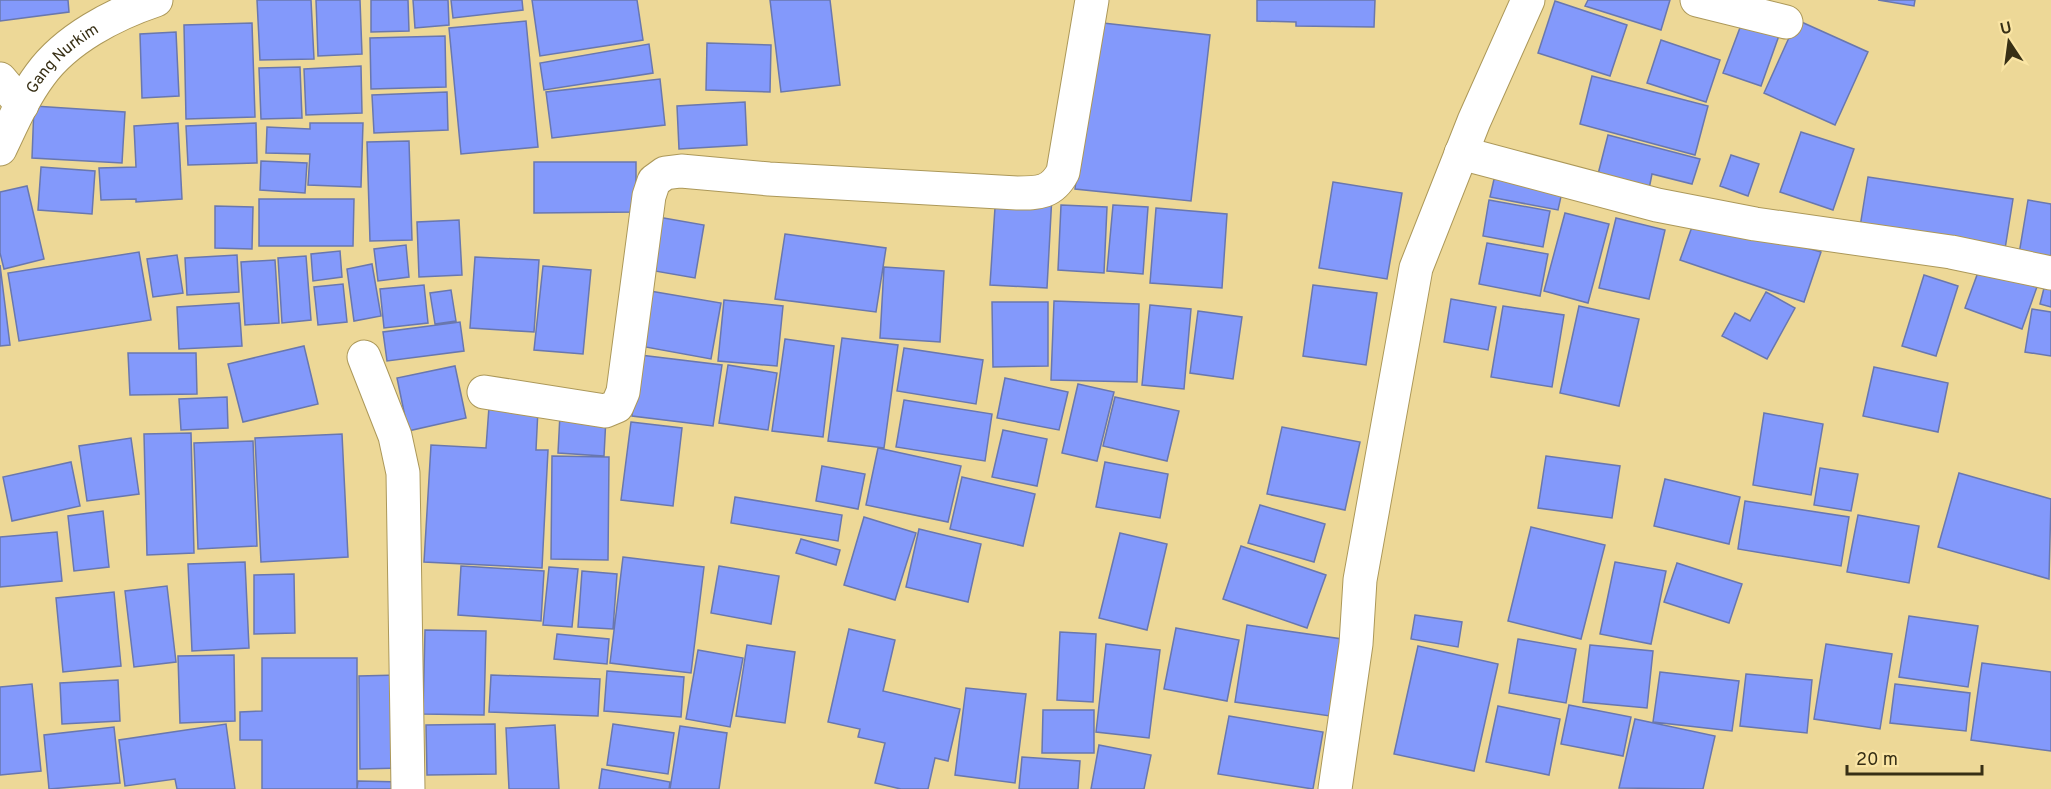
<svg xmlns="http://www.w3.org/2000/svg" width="2051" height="789" viewBox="0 0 2051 789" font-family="Overpass,sans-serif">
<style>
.building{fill:#8399fb;stroke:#6977ae;stroke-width:1.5}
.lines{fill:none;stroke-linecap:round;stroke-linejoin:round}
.street-casing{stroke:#ac9859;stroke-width:35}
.street{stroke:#fff;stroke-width:33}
.labels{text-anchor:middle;stroke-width:5;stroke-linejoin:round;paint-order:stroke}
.street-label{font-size:16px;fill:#372f15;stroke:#fae5a4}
</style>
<rect width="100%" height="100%" fill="#edd897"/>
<!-- building -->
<path class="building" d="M0 0H68L69 12 0 21Z
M257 0H311L314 59 260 60Z
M316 0H360L362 54 318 56Z
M371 0H408L409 31 371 32Z
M413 0H448L449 25 415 28Z
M451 0H522L523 10 453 18Z
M532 0H637L643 40 540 56Z
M770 0H830L840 85 781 92Z
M1257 0H1375L1374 27 1296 26V22L1257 21Z
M1588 0H1670L1661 30 1585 6Z
M1878 0H1915L1914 6Z
M1555 1 1627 25 1610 76 1538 53Z
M1744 17 1781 30 1761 86 1723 73Z
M1797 20 1868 52 1835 125 1764 93Z
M526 21 538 147 461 154 449 28Z
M1094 22 1210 35 1191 201 1075 189Z
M252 23 255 117 186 119 184 25Z
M176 32 179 96 142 98 140 34Z
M445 36 446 87 371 89 370 38Z
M1661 40 1720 60 1706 102 1647 83Z
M707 43 771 45 770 92 706 90Z
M649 44 653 73 544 90 540 63Z
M361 66 362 113 306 115 304 69Z
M300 67 302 118 261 119 259 68Z
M1592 76 1708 106 1695 155 1580 124Z
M660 79 665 125 552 138 546 92Z
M447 92 448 130 374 133 372 95Z
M745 102 747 145 679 149 677 106Z
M34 106 125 112 122 163 32 158Z
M178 123 182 199 136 202V199L101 200 99 168 136 167 134 126Z
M256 123 257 163 188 165 186 126Z
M310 123H363L361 187 308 185 310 154 266 153 267 127 310 129Z
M1801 132 1854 149 1833 210 1780 192Z
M1608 135 1700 159 1692 184 1652 174 1647 199 1595 186Z
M409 141 412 240 370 241 367 142Z
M1731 155 1759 164 1748 196 1720 186Z
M261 161 307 163 305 193 260 190Z
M534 162H636V212L534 213Z
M1497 166 1564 183 1558 210 1490 197Z
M41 167 95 171 92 214 38 210Z
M1868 177 2013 199 2005 249 1860 227Z
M1333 182 1402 193 1387 279 1319 268Z
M27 186 44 259 4 269 0 253V192Z
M996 192 1052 195 1047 288 990 285Z
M259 199H354L353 246H259Z
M1489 200 1550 211 1543 247 1483 236Z
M2028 200 2051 204V263L2018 260Z
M1061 205 1107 207 1104 273 1058 270Z
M1113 205 1148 207 1143 274 1107 271Z
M215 206 253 207 252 249 215 248Z
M1156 208 1227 214 1222 288 1150 283Z
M1565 213 1609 224 1588 303 1544 291Z
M1696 216 1821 252 1804 302 1680 260Z
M658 217 704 225 695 278 649 270Z
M1616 218 1665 230 1649 299 1599 288Z
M459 220 462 275 419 277 417 222Z
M785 234 886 248 876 312 775 299Z
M1487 243 1548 254 1540 296 1479 284Z
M406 245 409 277 378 281 374 249Z
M340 251 342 277 313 281 311 254Z
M139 252 151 320 19 341 8 273Z
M177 255 183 293 153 297 147 259Z
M237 255 239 292 187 295 185 258Z
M306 256 311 320 282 323 278 258Z
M475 257 539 260 534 332 470 328Z
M275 260 279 323 245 325 241 262Z
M372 264 381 316 354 321 347 269Z
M1981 264 2038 284 2022 329 1965 308Z
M0 265 10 345 0 346Z
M543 266 591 270 583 354 534 350Z
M884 267 944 271 940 342 880 338Z
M1924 275 1958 286 1936 356 1902 346Z
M2047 276H2051V307L2040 304Z
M343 284 347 322 318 325 314 287Z
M424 285 428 323 384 328 380 289Z
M1313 285 1377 293 1366 365 1303 356Z
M451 290 456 321 435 324 430 293Z
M650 291 721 303 711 359 640 346Z
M1766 292 1795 308 1767 359 1722 336 1735 313 1750 321Z
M1451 299 1496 307 1488 350 1444 342Z
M724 300 783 306 777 366 718 361Z
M1054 301 1139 304 1137 382 1051 380Z
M992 302H1048V366L993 367Z
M239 303 242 346 179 349 177 307Z
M1150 305 1191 309 1184 389 1142 385Z
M1503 306 1564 315 1552 387 1491 377Z
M1579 306 1639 319 1619 406 1560 393Z
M2032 309 2051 312V356L2025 352Z
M1198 311 1242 317 1233 379 1190 373Z
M460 322 464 351 387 361 383 332Z
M842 338 898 345 884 448 828 441Z
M785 339 834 346 823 437 772 431Z
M304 346 318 404 243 422 228 364Z
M904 348 983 360 976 404 897 391Z
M128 353H196L197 394 130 395Z
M640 355 722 365 713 426 632 416Z
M728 365 777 373 768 430 719 423Z
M455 366 466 418 408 431 397 378Z
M1874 367 1948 383 1938 432 1863 416Z
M1005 378 1068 392 1059 430 997 418Z
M1078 384 1114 392 1097 461 1062 453Z
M227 397 228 428 181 430 179 399Z
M1115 397 1179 411 1167 461 1103 446Z
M904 400 992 414 985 461 896 447Z
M489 407 538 409 536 450H548L542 568 424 562 431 445 486 448Z
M1764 413 1823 424 1811 495 1753 485Z
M560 414 606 417 604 456 558 453Z
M631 422 682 428 673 506 621 500Z
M1282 427 1360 442 1345 510 1267 494Z
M1003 430 1047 439 1037 486 992 477Z
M191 433 194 553 147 555 144 434Z
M342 434 348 557 261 562 255 438Z
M131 438 139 494 87 501 79 446Z
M253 441 257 546 198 549 194 443Z
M878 448 961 466 948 522 866 505Z
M552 456 609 457 608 560 551 559Z
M1546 456 1620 466 1612 518 1538 508Z
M71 462 80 506 12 521 3 477Z
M1105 462 1168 474 1160 518 1096 507Z
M822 466 865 474 858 509 816 501Z
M1820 468 1858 474 1851 511 1814 505Z
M1959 473 2051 499 2049 579 1938 547Z
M962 477 1035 494 1023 546 950 529Z
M1665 479 1740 497 1729 544 1654 526Z
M735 497 842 515 838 541 731 523Z
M1745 501 1849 517 1841 566 1738 549Z
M1260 505 1325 524 1314 562 1248 543Z
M103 511 109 567 74 571 68 516Z
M1858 515 1919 526 1909 583 1847 572Z
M864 517 916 533 895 600 844 585Z
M1531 527 1605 545 1581 639 1508 621Z
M919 529 981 544 968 602 906 587Z
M57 532 62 581 0 587V537Z
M1120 533 1167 544 1147 630 1099 618Z
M801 539 840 550 836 565 796 553Z
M1241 546 1326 575 1307 628 1223 599Z
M623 557 704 567 691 673 610 663Z
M245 562 249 648 192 651 188 564Z
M1615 562 1666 571 1651 644 1600 634Z
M1677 563 1742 584 1729 623 1664 602Z
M461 566 544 571 541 621 458 615Z
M719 566 779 576 771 624 711 613Z
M549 567 578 569 572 627 543 625Z
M582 571 617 574 613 629 578 627Z
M294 574 295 633 254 634V575Z
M167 586 176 662 134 667 125 591Z
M114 592 121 666 63 672 56 598Z
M1415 615 1462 622 1458 647 1411 639Z
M1909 616 1978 626 1968 687 1899 677Z
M1247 625 1342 639 1330 716 1235 702Z
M1176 628 1239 640 1227 701 1164 689Z
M849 629 895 640 883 691 960 709 948 761 935 758 928 789H901L875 783 885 743 858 737 860 729 828 722Z
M425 630 486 631 484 715 423 714Z
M1060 632 1096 634 1093 702 1057 700Z
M557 634 609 639 607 664 554 659Z
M1518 639 1576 649 1566 703 1509 693Z
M1106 644 1160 650 1149 738 1096 732Z
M1826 644 1892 654 1880 729 1814 719Z
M747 645 795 652 785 723 736 716Z
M1590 645 1653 651 1647 708 1583 702Z
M1418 646 1498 664 1474 771 1394 754Z
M698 650 743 658 730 727 686 719Z
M234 655 235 721 180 723 178 656Z
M262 658H357V789H262V740H240V712L262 711Z
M1982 663 2051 672V751L1971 740Z
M607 671 684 677 681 717 604 711Z
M1660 672 1739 681 1732 731 1653 722Z
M1746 674 1812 680 1807 733 1740 726Z
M399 675 401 768 360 769 359 676Z
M491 675 600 679 598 716 489 712Z
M118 680 120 721 62 724 60 683Z
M32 684 41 771 0 775V687Z
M1895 684 1970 693 1966 731 1890 723Z
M966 688 1026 694 1015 783 955 775Z
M1569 705 1631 717 1623 756 1561 744Z
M1498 706 1560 719 1549 775 1486 762Z
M1043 710H1094V753H1042Z
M1229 716 1323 732 1313 789 1218 774Z
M1635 719 1715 736 1703 789 1619 788Z
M226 724 235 789H177L175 779 125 786 119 740Z
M495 724 496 774 427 775 426 725Z
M613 724 674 733 668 774 607 765Z
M555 725 559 789H509L506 728Z
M680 726 727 733 719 789H670Z
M114 727 120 783 49 789 44 735Z
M1099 745 1151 755 1144 789H1091Z
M1022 757 1080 761 1078 789H1019Z
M602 769 670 782 669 789H599Z
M358 781 402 782V789H357Z"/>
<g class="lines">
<!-- street casing -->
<g class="street-casing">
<g id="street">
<path d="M1697 0 1786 22"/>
<path d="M0 79 22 105"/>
<path id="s1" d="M0 149C12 124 23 98 40 75 66 39 114 14 156 0"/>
<path d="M1461 153 1657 205 1755 224 1951 252 2051 273"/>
<path d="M364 357 395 436 403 473 408 789"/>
<path d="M484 392 605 411 617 406 623 392 649 196 654 181 665 173 681 171 769 179 1017 193C1039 193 1052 193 1063 172L1092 0"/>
<path d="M1335 789 1356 644 1360 580 1416 268 1474 121 1528 0"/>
</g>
</g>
<!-- street -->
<use href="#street" class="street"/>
</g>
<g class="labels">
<!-- street labels -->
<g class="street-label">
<text dy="6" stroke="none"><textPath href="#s1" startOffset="112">Gang Nurkim</textPath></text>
</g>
</g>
<!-- north arrow -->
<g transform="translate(2009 42) rotate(347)" stroke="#fae5a4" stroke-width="4.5" paint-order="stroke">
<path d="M0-4.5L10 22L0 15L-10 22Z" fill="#372f15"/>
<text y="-9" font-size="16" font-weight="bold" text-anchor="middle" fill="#372f15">U</text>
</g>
<!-- scale -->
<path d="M1847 765v9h135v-9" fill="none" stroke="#372f15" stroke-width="3"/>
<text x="1856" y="765" font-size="18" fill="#372f15" stroke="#fae5a4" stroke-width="4.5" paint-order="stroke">20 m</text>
</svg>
